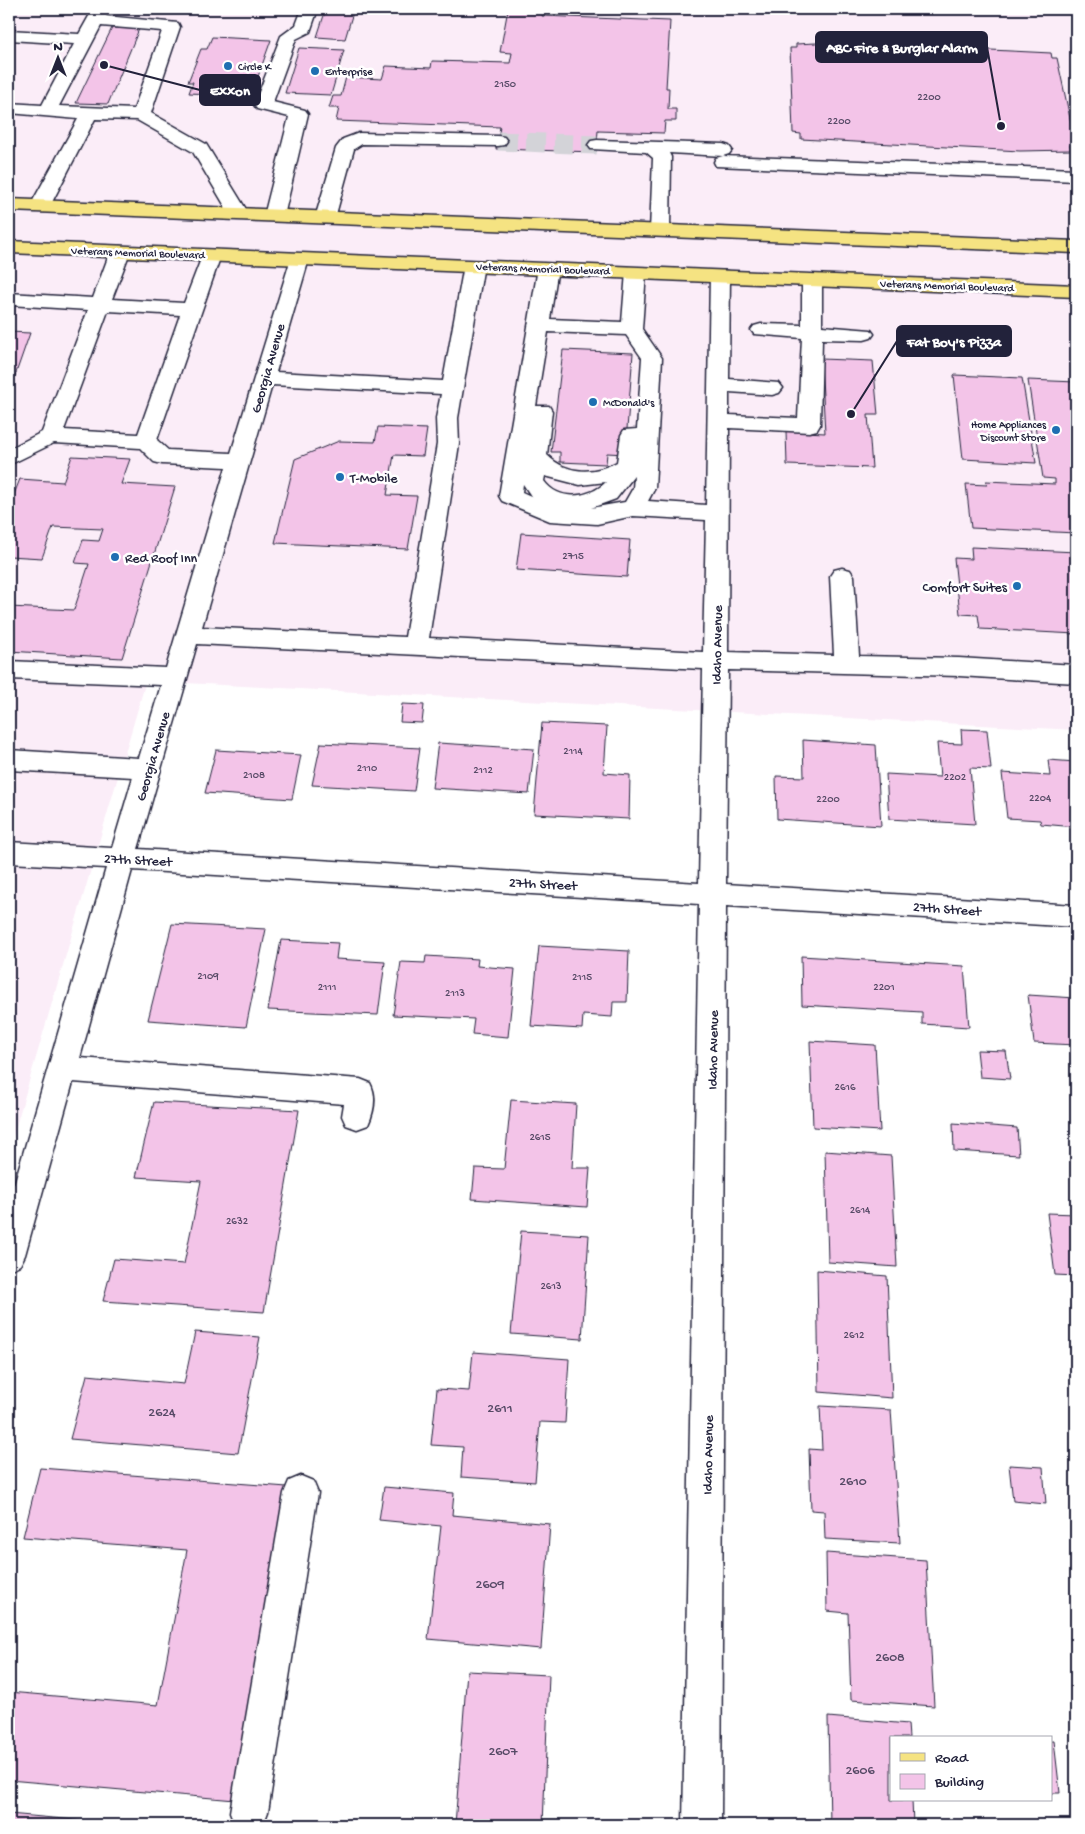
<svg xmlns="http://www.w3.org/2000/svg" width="1085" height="1834" viewBox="0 0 1085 1834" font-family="'Gochi Hand',sans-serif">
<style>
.built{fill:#fbedf8}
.building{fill:#f3c4e8;stroke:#22223b}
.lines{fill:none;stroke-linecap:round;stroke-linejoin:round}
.minor-tunnel{stroke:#d3d3d8;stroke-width:19;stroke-dasharray:19 9;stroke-linecap:butt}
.minor-casing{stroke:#22223b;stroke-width:3}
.major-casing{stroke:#22223b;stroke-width:3}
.minor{fill:#fff;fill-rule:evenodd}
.major{fill:#f5e382;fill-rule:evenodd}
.poi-dot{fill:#1f6fb2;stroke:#fff;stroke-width:2}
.labels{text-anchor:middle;stroke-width:5;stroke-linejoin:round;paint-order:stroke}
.far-poi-label{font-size:11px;fill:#22223b;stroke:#fff;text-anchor:start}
.number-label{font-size:11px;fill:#564a66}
.far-street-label{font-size:11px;fill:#22223b;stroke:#fff}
.street-label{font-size:14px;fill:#22223b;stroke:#fff}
.poi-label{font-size:14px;fill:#22223b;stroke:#fff;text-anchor:start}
.near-number-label{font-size:14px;fill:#564a66}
.leader{fill:none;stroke:#22223b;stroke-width:2}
.callout-dot{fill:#22223b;stroke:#fff;stroke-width:2}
.callout{fill:#22223b;stroke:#22223b;stroke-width:2}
.callout-label{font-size:15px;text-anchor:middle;font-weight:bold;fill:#fff}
</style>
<rect width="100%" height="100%" fill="#fff"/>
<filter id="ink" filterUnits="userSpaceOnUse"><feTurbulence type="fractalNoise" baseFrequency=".02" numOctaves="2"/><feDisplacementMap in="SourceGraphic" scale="10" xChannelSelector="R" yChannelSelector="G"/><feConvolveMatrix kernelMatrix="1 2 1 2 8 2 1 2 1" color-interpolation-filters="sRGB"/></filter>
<g filter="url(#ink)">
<!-- built -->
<path class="built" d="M9 9H1076V730L146 681 9 1150Z"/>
<!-- building -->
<path class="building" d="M326 9H354L345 39 317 37Z
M508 9H543L542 16 670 21 666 88H669L668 109H676V121H665L664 133 598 131 596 152 496 149 500 127 336 121 339 108H329L333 96H341L346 77 382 79 386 66 431 68 432 61 510 63 512 53 500 52Z
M112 28 139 29 108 104 76 103Z
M212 37 271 40 251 96 189 93 193 82H188L201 49H207Z
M816 43 852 45V48L971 52 970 49 1051 53 1052 58H1057L1076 146 1070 145 1071 150 1020 151 801 139V134L793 133 790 48H796V44Z
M299 48 344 50 331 95 285 93Z
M9 332 30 333 9 393Z
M563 350 633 353 625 454 607 453 606 464 560 462V452H551Z
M821 359 873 361 878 415H868L872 468 787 465 786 431 825 433Z
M954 375 1022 378 1036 463 963 459Z
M1028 380 1076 382V533L971 528 966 484 987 485 986 481 1055 484V479L1043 478Z
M378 427 427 429 423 456 394 455 387 495 417 496 408 549 275 543 295 459 339 441 375 442Z
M72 456 130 459 121 484 175 487 122 658 9 651V607L74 610 89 564 75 563 83 540 99 541 103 529 53 527 42 558 9 556V507L20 479 63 482Z
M521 533 630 540 627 577 516 570Z
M971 547 1076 552V634L980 629 978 615 960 614 954 558 972 559Z
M402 704 424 705 422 723 400 722Z
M542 723 607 726 604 773 630 775 629 819 534 814Z
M961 729 987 730 991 769 970 768 975 824 889 819 886 774 940 777 937 743 962 744Z
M803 740 876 745 881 826 777 819 776 776 804 777Z
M321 743 420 748 414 791 312 785Z
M438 743 534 749 529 794 432 788Z
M216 750 301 755 292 799 205 793Z
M1048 760 1076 762V827L1041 824 1040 820 1007 818 1002 773 1050 776Z
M172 924 266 929 246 1027 148 1020Z
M281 940 338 943 336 959 385 962 378 1015 268 1010Z
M539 946 629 951 627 1002H613L612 1017 583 1015 582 1029 531 1026Z
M426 956 478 959 477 966 515 969 508 1037 472 1034 474 1019 393 1015 401 962 425 963Z
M801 956 964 966 969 1027 922 1024V1012L802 1005Z
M1028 995 1076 998V1045L1034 1043Z
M810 1041 875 1045 880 1131 813 1127Z
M977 1050 1006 1051 1010 1079 980 1077Z
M511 1100 576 1104 572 1168H590L587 1207 472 1199 475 1168 504 1169Z
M154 1102 299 1110 264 1312 103 1301 114 1259 184 1264 201 1181 136 1177Z
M953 1123 1017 1128 1019 1155 954 1151Z
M825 1151 891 1156 897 1267 828 1262Z
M1047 1213 1076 1214V1276L1055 1275Z
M521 1231 589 1235 582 1339 511 1334Z
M817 1270 887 1276 892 1398 819 1392Z
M195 1332 260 1337 238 1453 70 1439 87 1375 184 1384Z
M473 1352 569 1359 565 1423 540 1422 535 1482 461 1477 463 1447 431 1445 437 1389 469 1391Z
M820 1406 891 1410 900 1543 825 1539 824 1511 811 1510 809 1449 822 1450Z
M1009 1465 1043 1467 1046 1504 1013 1501Z
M40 1468 287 1487 235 1800 9 1780V1692L158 1705 187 1550 23 1537Z
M384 1487 454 1493 452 1515 550 1524 541 1649 428 1639 441 1526 379 1520Z
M826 1553 926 1560 934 1706 851 1700 848 1613 827 1611Z
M467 1671 549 1675 543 1825H455Z
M828 1717 908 1724 909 1738H891V1800H912L913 1825H830Z
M1051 1741H1054L1060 1793H1051Z
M9 1814 130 1825H9Z"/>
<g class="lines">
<!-- minor-tunnel -->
<path class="minor-tunnel" d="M498 141 597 145"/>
<!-- minor casing -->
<g class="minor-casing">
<path id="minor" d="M93 9H109L106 16 178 23 180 27 151 113 206 144 249 214 246 218H232L193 152 137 120 95 119 50 206 47 210H33L30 206 78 119 9 113V103L42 105 74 44 9 40V30L79 34ZM101 26 162 31 134 109 59 106Z
M302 9H318L310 32 296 39 273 102 305 110 308 114 284 216 281 220H267L264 216 289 117 257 109 254 105 281 36 296 25Z
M359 133 498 136 504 137 507 141 504 145 498 146 362 144 354 149 335 218 332 222H318L315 218 336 148 343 139Z
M597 140 723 144 729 146 732 150 729 154 723 156 669 153 671 157 670 231 667 235H653L650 231 653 158 646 152 591 149 588 145 591 141Z
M723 156 1076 169V181L716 166 714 162 716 158Z
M120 246 127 248 130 252 112 299 184 303 204 251H218L221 255 157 440 168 450 231 453 292 255H306L309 259 276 372 443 381 464 265 467 261H481L484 265 458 418 459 444 429 638 703 652 706 520 633 516 597 524 550 521 502 501 499 496 538 268 541 264H555L558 268 550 319 622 322 626 272 629 268H643L646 272 642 329 662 358 655 488 648 501 706 505 710 275 713 271H727L730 275 729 379 779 383 783 388 779 393 772 395 729 392V415L798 418 802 338 754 334 751 330 754 326 761 324 802 325V279L805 275H819L822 279V326L871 330 874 334 871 338 864 340 822 339 820 425 817 430 809 432 729 428 728 652 834 655 830 576 834 570 842 568 850 570 854 576 859 656 959 658 1076 665V683L959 676 728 670 726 884 1076 905V927L726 906 721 1825H683L699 904 132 870 80 1058 360 1079 370 1083C377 1096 374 1112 368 1125L357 1129 346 1125 342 1116 344 1104 73 1082 25 1255 20 1265 9 1270V1202L106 868 9 863V842L112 848 133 777 9 770V750L139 758 161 685 9 679V661L166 668 226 467 162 464 154 462 140 448 54 443 9 465V449L42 432 88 310 9 305V293L93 298 110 252 113 248ZM108 311 180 315 138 434 64 430ZM548 332 626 335 642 358 637 429 624 430 621 435 617 462C593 475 566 474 547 455L552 411 549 406H536ZM272 385 441 394 436 418 437 444 405 637 202 627ZM545 476 580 485 606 482C590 498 559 502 544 481ZM634 476 633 488 625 502 591 508 616 499ZM523 484 531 496 533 497 522 492ZM197 644 703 669 699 883 138 849Z
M301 1476 313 1481 318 1493 268 1812 263 1825H235L230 1812 284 1493 289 1481Z"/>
</g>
<!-- major casing -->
<g class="major-casing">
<path id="major" d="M9 199 1076 241V253L9 211Z
M9 241 1076 285V297L9 253Z"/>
</g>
<!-- minor -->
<use href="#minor" class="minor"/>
<!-- major -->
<use href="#major" class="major"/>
</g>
</g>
<!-- markers -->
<g class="poi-dot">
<circle cx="228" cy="66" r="5"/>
<circle cx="315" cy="71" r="5"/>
<circle cx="593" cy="402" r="5"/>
<circle cx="1056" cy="430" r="5"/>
<circle cx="340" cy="477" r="5"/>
<circle cx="115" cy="557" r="5"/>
<circle cx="1017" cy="586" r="5"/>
</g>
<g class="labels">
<!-- far-poi labels -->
<g class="far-poi-label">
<text x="238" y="70">Circle K</text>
<text x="325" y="75">Enterprise</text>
<text x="603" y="406">McDonald's</text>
<text x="1046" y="428" text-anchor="end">Home Appliances<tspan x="1046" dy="13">Discount Store</tspan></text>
</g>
<!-- number labels -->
<g class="number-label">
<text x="505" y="87">2150</text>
<text x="929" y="100">2200</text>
<text x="839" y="124">2200</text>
<text x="573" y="559">2715</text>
<text x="573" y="754">2114</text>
<text x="367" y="771">2110</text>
<text x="483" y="773">2112</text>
<text x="254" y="778">2108</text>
<text x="955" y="780">2202</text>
<text x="1040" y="801">2204</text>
<text x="828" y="802">2200</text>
<text x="208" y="979">2109</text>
<text x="582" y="980">2115</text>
<text x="327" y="990">2111</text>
<text x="884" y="990">2201</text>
<text x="455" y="996">2113</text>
<text x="845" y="1090">2616</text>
<text x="540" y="1140">2615</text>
<text x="860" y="1213">2614</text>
<text x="237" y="1224">2632</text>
<text x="551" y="1289">2613</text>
<text x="854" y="1338">2612</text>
</g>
<!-- far-street labels -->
<g class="far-street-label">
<text transform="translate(138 252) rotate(2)" y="4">Veterans Memorial Boulevard</text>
<text transform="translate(543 268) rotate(2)" y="4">Veterans Memorial Boulevard</text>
<text transform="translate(947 285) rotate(2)" y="4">Veterans Memorial Boulevard</text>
</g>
<!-- street labels -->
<g class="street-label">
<text transform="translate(267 368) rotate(-74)" y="5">Georgia Avenue</text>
<text transform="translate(716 645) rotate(-89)" y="5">Idaho Avenue</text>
<text transform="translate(152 756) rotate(-74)" y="5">Georgia Avenue</text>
<text transform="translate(138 859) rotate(3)" y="5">27th Street</text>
<text transform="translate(543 883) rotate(3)" y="5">27th Street</text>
<text transform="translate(947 908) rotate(4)" y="5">27th Street</text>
<text transform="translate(712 1050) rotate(-89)" y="5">Idaho Avenue</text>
<text transform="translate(707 1455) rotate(-89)" y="5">Idaho Avenue</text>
</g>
<!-- poi labels -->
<g class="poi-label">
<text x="350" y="482">T-Mobile</text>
<text x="125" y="562">Red Roof Inn</text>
<text x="1007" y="591" text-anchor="end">Comfort Suites</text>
</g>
<!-- near-number labels -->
<g class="near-number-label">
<text x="500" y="1412">2611</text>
<text x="162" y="1416">2624</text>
<text x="853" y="1485">2610</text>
<text x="490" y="1588">2609</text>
<text x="890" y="1661">2608</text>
<text x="503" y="1755">2607</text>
<text x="860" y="1774">2606</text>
</g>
</g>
<!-- callouts -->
<path class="leader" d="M1001 126L987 47M104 65L200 90M851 414L897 341"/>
<g class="callout-dot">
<circle cx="1001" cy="126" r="5"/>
<circle cx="104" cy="65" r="5"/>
<circle cx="851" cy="414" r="5"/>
</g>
<g class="callout">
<rect x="816" y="32" width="171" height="30" rx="5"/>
<rect x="200" y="75" width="60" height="30" rx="5"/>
<rect x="897" y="326" width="114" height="30" rx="5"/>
</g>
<g class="callout-label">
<text x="902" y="52">ABC Fire &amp; Burglar Alarm</text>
<text x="230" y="95">Exxon</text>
<text x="954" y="346">Fat Boy's Pizza</text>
</g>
<!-- margin -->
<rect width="1085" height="1834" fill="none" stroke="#fff" stroke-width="30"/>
<rect x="15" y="15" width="1055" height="1804" fill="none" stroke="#22223b" stroke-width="2" filter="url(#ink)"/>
<!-- legend -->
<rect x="890" y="1736" width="162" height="65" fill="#ffffff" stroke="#a7a7b1"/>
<rect x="900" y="1753" width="25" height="8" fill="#f5e382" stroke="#a7a7b1"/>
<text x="935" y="1762" font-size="15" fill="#22223b">Road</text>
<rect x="900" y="1774" width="25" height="15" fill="#f3c4e8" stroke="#a7a7b1"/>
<text x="935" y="1786" font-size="15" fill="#22223b">Building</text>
<!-- north arrow -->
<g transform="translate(58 58)" stroke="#ffffff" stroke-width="4" paint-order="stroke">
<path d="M0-4L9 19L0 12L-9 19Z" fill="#22223b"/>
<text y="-8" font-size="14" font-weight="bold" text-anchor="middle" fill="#22223b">N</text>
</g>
</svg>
